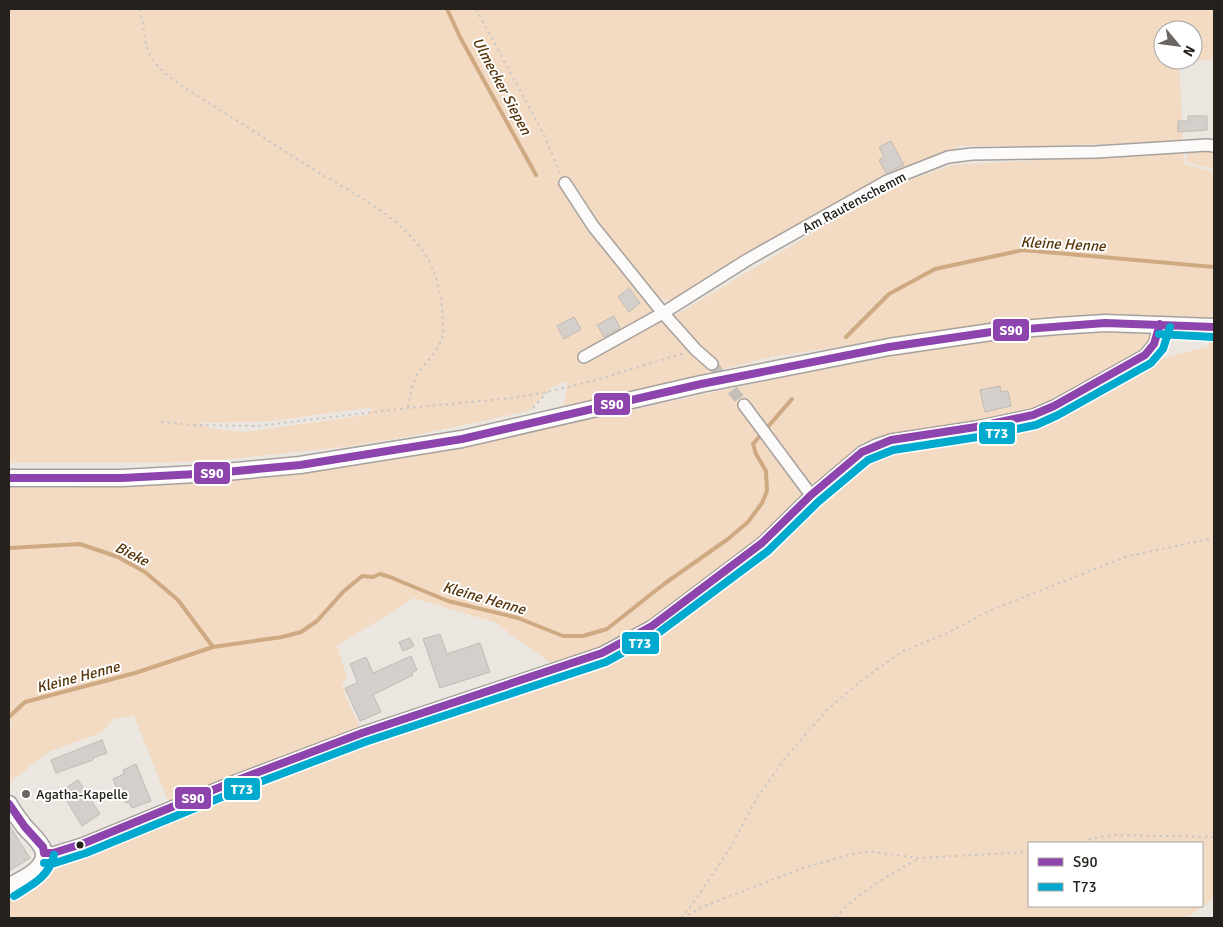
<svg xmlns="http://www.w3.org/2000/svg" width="1223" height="927" viewBox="0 0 1223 927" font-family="Signika,sans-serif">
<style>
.green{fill:#f2dac3;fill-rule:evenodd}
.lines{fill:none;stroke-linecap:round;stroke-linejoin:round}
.stream{stroke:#cea982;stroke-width:4}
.building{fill:#d4cfca;stroke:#c1bbb6}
.street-tunnel{stroke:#c4bfb9;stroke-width:11;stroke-dasharray:11 5.5;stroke-linecap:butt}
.street-casing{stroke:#a6a19d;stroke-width:14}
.secondary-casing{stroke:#a6a19d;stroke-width:19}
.path{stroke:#cac7c5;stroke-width:2;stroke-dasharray:2.5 4;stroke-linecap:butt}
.street{stroke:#fcfbfa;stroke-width:11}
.secondary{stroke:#fcfbfa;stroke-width:16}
.bus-1-casing{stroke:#fff;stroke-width:11}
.bus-2-casing{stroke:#fff;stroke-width:11}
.bus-1{stroke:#8e44ad;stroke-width:8}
.bus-2{stroke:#00a9ce;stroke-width:8}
.poi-dot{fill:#6b6661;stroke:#fff;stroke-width:2}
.bus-dot{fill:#25211c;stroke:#fff;stroke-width:2}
.labels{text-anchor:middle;stroke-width:4;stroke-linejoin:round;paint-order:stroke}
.street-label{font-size:14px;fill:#25211c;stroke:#fff}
.poi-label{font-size:14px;fill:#25211c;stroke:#fff;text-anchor:start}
.water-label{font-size:15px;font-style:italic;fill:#58360b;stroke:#fff}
.line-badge{stroke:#fff;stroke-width:2}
.badge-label{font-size:14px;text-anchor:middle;font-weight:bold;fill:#fff}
</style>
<rect width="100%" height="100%" fill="#ece6e0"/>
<!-- green -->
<path class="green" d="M9 9H1214V61L1193 59V30H1163V60H1179L1184 164 1214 172V320L1090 315 1009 321 771 357 563 408 568 381 552 387 528 411 412 436 343 447 211 461 149 463H9ZM1166 142 1171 153 952 165 890 187 664 322 593 226 598 224 654 295 664 300 674 301 898 173 960 146H1044ZM373 407 367 415 245 432 208 428 201 423 272 421Z
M1214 150V169L1186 162 1188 151Z
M1136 330 1145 332 1150 335V339L1148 344 1164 358 1209 346V333H1214V898L1187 918H9V891L52 866 430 710 556 667 494 622 414 598 337 646 347 677 342 687 362 733 168 801 134 716 114 718 103 732 48 752 9 783V728L12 726 9 710V488H70L132 485 414 454 553 427 876 357 990 339ZM1029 843H1202V906H1029Z"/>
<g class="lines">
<!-- stream -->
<path class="stream" d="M447 9 460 37 536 175
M846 337 889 294 935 269 1023 250 1214 267
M9 548 80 544 118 557 145 572 178 600 213 647
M9 717 25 702 135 673 213 647 282 637 301 632 317 621 343 592 362 576 373 577 380 574 390 577 448 601 518 618 563 636H583L607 629 664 584 728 539 748 522 762 503 767 491 766 471 756 454 753 444 792 399"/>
</g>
<!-- building -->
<path class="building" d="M1188 116H1207V130L1178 132V121H1188Z
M891 141 904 165 886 173 879 160 884 157 879 147Z
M629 288 640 303 629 312 618 297Z
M614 316 620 328 604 337 597 325Z
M574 317 581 329 564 339 557 326Z
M1000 386 1001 392 1008 391 1011 406 985 412 980 390Z
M440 634 447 654 480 643 490 672 440 688 423 639Z
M410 638 414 646 403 651 399 642Z
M411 656 417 670 411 673 413 675 373 695 381 712 360 721 345 688 357 683 356 682 357 681 350 664 366 657 373 673Z
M102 740 107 753 93 758V760L56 773 51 760Z
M136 764 151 801 132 808 129 802 126 803 122 793 119 794 113 779 124 774 123 770Z
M78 780 100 814 82 826 65 798 70 795 66 788Z
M9 825 30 858 9 871Z"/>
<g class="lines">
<!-- street-tunnel -->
<path class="street-tunnel" d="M712 364 744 405"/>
<!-- street casing -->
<g class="street-casing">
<path id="street" d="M565 183 593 226 663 313 584 357
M712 364 696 350 663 313 747 260 887 181 948 157 972 154 1096 152 1207 145 1214 146
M744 405 811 495
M44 853H53L82 844 235 781 362 733 602 653 652 626 762 543 811 495 862 452 876 445 891 440 976 427 1033 415 1054 406 1145 355 1154 344 1160 324"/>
</g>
<!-- secondary casing -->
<g class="secondary-casing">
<path id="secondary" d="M9 478H122L215 473 300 465 462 439 701 384 889 347 998 331 1058 326 1105 323 1214 327
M9 804C13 812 19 819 24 826 35 839 54 851 38 868 31 876 18 881 9 887"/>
</g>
<!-- path -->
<path class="path" d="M139 9C147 29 141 48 157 65 172 82 194 93 212 105 248 127 282 150 318 172 356 195 399 216 425 254 439 275 443 305 443 330 443 349 426 360 417 375 412 385 410 397 408 408
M476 9 543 133 560 173
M533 408 547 392
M161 422 193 425 256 426 408 408 512 398 547 392 596 380 684 353
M1083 843 1090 839 1112 835 1214 837
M681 918 692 905 729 850 757 798 786 757 827 710 862 680 901 652 945 634 991 610 1128 556 1214 538
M682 918 707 905 803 868 856 853 873 852 919 858 1029 852
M836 918C851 897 895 871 918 859"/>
<!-- street -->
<use href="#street" class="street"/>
<!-- secondary -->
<use href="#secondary" class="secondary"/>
<!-- bus-1 casing -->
<g class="bus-1-casing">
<path id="bus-1" d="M9 478H122L215 473 300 465 462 439 701 384 889 347 998 331 1105 323 1214 327
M9 804 25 827 43 847 44 853H53L82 844 235 781 362 733 602 653 652 626 762 543 811 495 862 452 891 440 976 427 1033 415 1054 406 1145 355 1154 344 1160 324"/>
</g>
<!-- bus-2 casing -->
<g class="bus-2-casing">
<path id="bus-2" d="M1159 334 1213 337
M44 863H55L86 853 239 790 365 742 606 662 657 634 768 551 818 502 868 460 893 450 978 437 1036 425 1058 415 1151 363 1163 349 1170 327
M14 896C32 885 49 877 54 855"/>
</g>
<!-- bus-1 -->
<use href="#bus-1" class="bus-1"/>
<!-- bus-2 -->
<use href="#bus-2" class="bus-2"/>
</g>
<!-- markers -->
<circle class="poi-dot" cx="26" cy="794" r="5"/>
<circle class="bus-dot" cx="80" cy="845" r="4.5"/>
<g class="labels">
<!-- street labels -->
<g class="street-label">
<text transform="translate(854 202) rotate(-28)" y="5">Am Rautenschemm</text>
</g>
<!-- poi labels -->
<g class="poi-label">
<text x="36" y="799">Agatha-Kapelle</text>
</g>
<!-- water labels -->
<g class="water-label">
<text transform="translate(502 86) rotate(62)" y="5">Ulmecker Siepen</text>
<text transform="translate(1063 244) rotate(3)" y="5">Kleine Henne</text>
<text transform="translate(132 554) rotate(27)" y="5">Bieke</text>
<text transform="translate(484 598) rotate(16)" y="5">Kleine Henne</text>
<text transform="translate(78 677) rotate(-15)" y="5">Kleine Henne</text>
</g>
</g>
<g class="line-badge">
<rect x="992" y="318" width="38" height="24" rx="5" fill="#8e44ad"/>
<rect x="593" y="392" width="38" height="24" rx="5" fill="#8e44ad"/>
<rect x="978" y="421" width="38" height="24" rx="5" fill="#00a9ce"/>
<rect x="193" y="461" width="38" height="24" rx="5" fill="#8e44ad"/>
<rect x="621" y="631" width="39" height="24" rx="5" fill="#00a9ce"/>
<rect x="223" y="777" width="38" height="24" rx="5" fill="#00a9ce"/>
<rect x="174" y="786" width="38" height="24" rx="5" fill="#8e44ad"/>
</g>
<g class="badge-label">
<text x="1011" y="335">S90</text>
<text x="612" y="409">S90</text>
<text x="997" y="438">T73</text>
<text x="212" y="478">S90</text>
<text x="640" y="648">T73</text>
<text x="242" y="794">T73</text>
<text x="193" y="803">S90</text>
</g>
<!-- border -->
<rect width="1223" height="927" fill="none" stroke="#25211c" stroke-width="20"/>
<!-- legend -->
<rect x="1028" y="842" width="175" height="65" fill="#ffffff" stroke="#a8a6a4"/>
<rect x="1038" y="858" width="25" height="8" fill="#8e44ad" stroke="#a8a6a4"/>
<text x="1073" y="867" font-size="15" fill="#25211c">S90</text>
<rect x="1038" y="883" width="25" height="8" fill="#00a9ce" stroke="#a8a6a4"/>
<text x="1073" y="892" font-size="15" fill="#25211c">T73</text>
<!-- north arrow -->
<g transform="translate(1178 45) rotate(119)"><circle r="24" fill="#ffffff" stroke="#a8a6a4"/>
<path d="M0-4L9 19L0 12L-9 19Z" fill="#6b6661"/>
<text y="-8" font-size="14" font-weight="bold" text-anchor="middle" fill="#25211c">N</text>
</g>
</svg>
